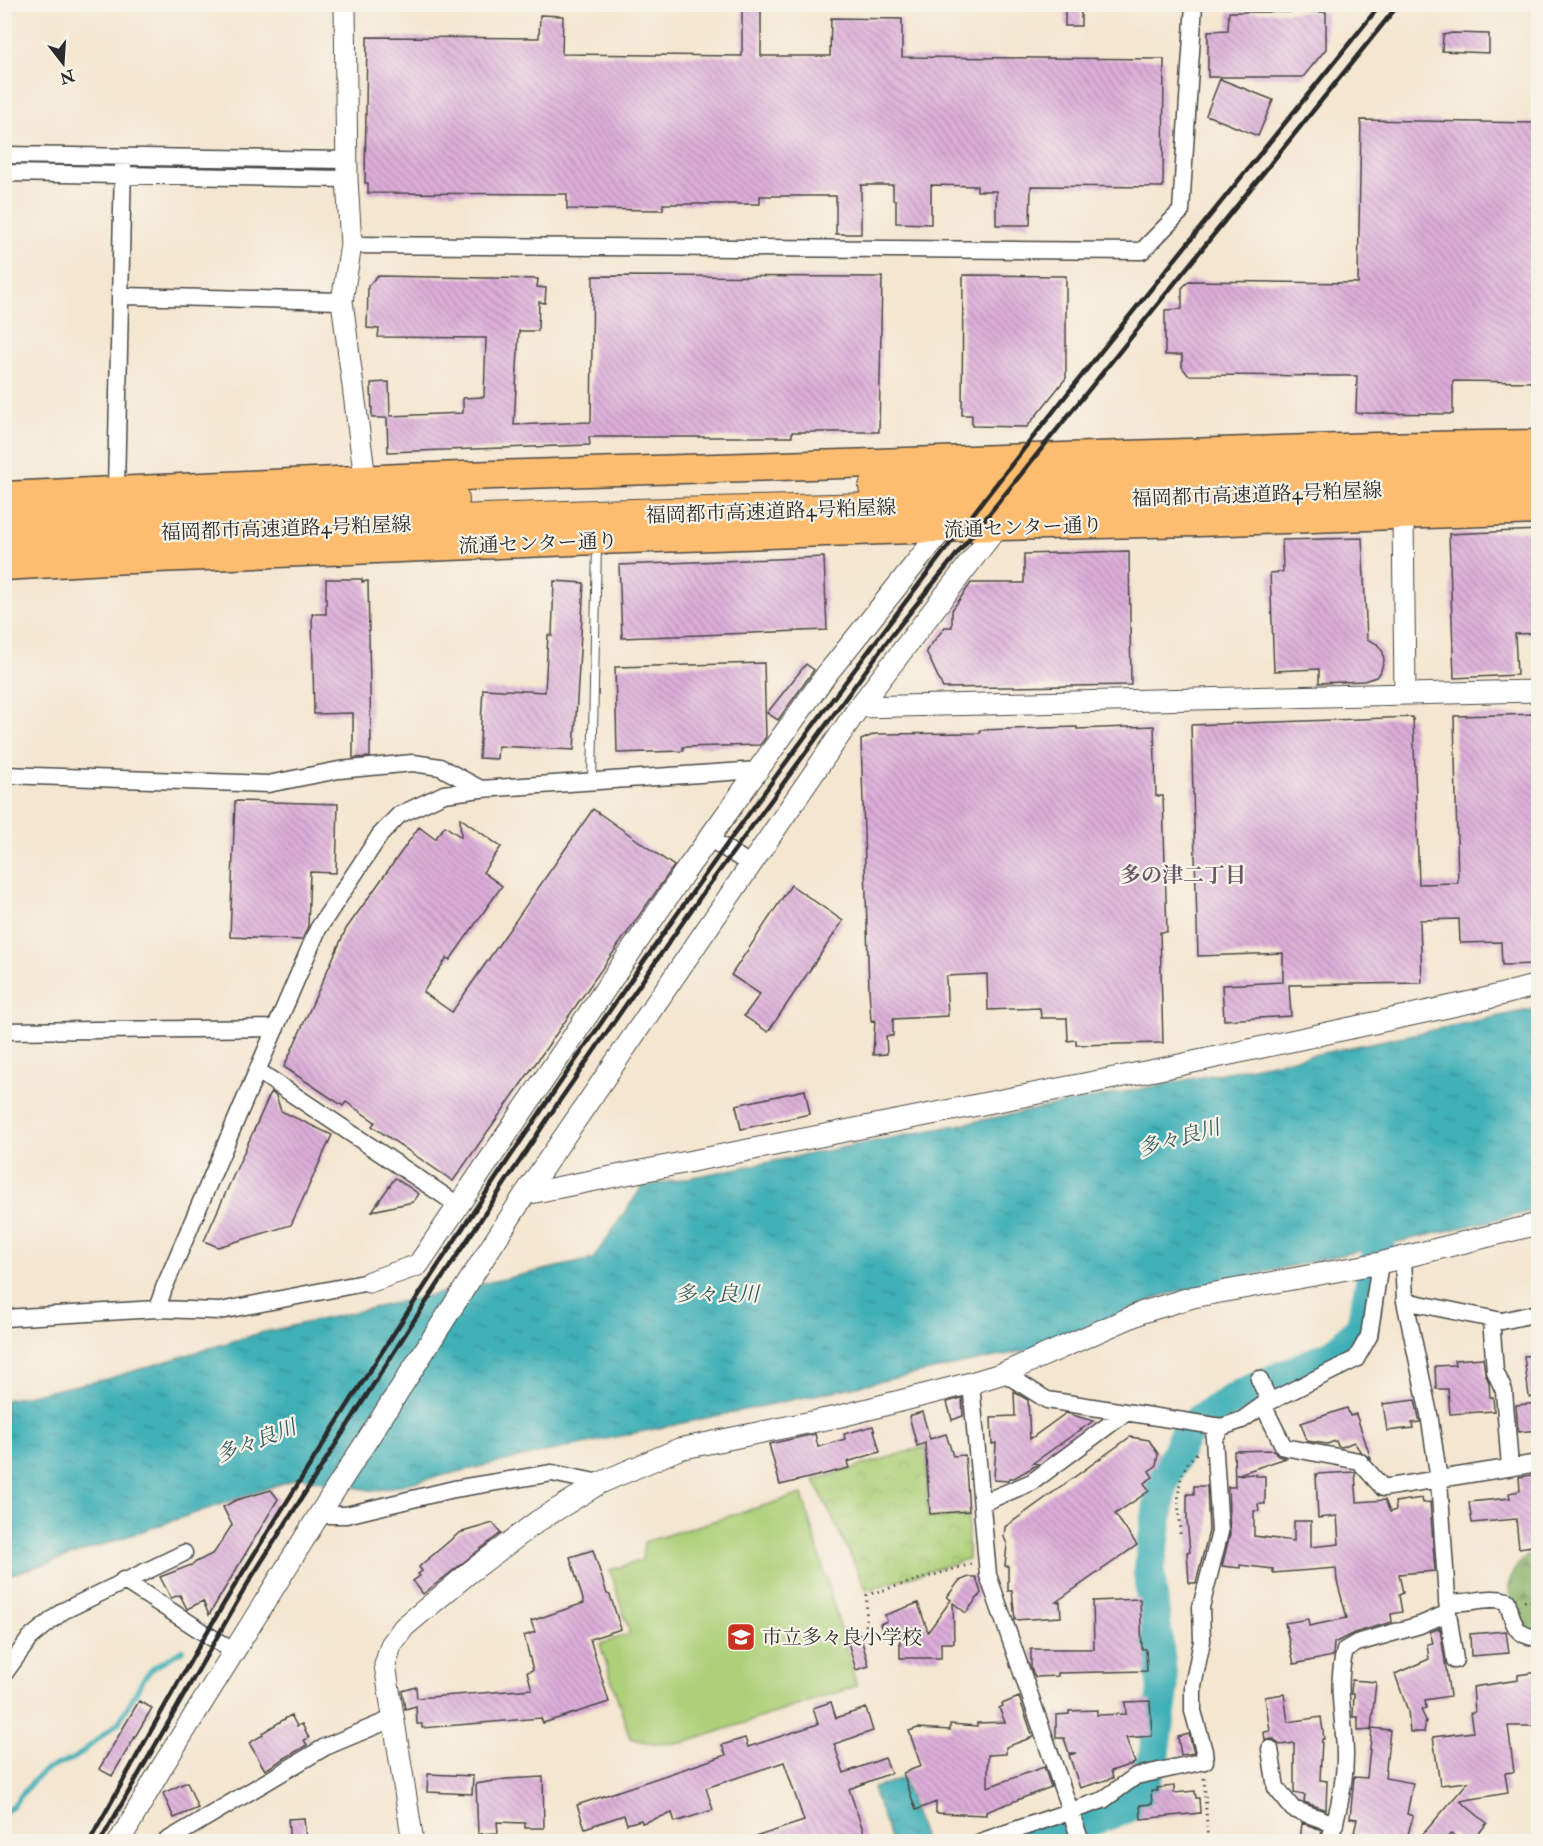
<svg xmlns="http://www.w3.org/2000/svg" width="1543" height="1846" viewBox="0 0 1543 1846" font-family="'IM FELL Double Pica','Noto Serif JP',serif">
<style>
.grass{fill:#add079;stroke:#6c7e52;stroke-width:1.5}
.forest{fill:url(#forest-firs);stroke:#5a6e4a;stroke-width:1.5}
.park{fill:url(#park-crowns);stroke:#6c7e52;stroke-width:1.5}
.water{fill:url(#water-ripples);stroke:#356e71;stroke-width:1.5}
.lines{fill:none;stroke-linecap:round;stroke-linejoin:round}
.stream{stroke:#3fb0b7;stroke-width:5}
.river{stroke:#3fb0b7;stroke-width:32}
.building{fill:url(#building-back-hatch)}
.service-casing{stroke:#494744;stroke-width:10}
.minor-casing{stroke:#494744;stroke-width:19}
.tertiary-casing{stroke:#494744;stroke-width:23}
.trunk-casing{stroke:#494744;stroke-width:31}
.motorway-casing{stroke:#494744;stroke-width:34}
.path{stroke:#494744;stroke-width:3;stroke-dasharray:1.5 4.5;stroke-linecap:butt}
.service{stroke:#fff;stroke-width:8}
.minor{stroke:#fff;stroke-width:16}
.tertiary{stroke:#fff;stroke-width:21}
.trunk{stroke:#fcbd6f;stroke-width:28}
.motorway{stroke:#fcbd6f;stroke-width:32}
.rail{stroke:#2b2b2b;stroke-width:4.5}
.labels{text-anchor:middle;stroke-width:4.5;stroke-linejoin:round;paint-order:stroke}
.street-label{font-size:20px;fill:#2b2b2b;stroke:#f7f3e8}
.poi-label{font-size:20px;fill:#2b2b2b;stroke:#f7f3e8;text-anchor:start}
.neighbourhood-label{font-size:21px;font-weight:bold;fill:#695868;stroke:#f7f3e8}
.water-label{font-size:21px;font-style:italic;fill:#325a5c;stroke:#f7f3e8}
</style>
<defs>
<pattern id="forest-firs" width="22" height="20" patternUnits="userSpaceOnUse" patternTransform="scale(1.5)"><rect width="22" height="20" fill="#8ab269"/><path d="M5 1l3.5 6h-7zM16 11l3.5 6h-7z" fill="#719157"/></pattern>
<pattern id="park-crowns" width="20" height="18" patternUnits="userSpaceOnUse" patternTransform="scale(1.5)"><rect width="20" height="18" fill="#add079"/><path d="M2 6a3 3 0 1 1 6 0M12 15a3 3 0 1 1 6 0" fill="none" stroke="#95b369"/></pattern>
<pattern id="water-ripples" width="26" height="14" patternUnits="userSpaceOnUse" patternTransform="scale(1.5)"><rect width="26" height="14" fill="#3fb0b7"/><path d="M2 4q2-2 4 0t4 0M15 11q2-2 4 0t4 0" fill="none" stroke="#358f95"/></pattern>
<pattern id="building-back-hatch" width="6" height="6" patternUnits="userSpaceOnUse" patternTransform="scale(1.5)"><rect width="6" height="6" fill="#dcadd9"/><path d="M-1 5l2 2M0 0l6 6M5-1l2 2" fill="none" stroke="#b38db0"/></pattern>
</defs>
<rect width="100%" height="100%" fill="#f7f3e8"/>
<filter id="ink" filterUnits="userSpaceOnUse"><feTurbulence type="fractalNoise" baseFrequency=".0167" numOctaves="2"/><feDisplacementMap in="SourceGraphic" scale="12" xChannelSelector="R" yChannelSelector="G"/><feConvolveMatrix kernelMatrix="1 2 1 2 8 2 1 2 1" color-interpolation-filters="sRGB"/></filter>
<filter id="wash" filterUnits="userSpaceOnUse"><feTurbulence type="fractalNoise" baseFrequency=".008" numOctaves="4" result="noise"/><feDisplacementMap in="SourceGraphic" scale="24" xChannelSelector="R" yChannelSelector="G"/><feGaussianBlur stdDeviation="1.35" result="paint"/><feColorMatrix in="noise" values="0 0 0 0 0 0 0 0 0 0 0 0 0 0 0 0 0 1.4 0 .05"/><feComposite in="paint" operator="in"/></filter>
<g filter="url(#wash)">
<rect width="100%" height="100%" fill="#f4e6d0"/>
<!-- grass -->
<path class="grass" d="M802 1494 857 1686 684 1743 653 1744 630 1738 600 1644 630 1634 610 1570 642 1560 644 1542Z"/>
<!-- forest -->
<path class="forest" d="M1538 1550V1634L1529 1632C1514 1611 1498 1587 1519 1564 1526 1557 1529 1552 1538 1550Z"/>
<!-- park -->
<path class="park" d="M926 1446 928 1518 968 1515V1559L867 1590 814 1480Z"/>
<!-- water -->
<path class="water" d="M1538 1008V1210L1165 1295 1033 1349 531 1455 375 1491 301 1477 52 1562 5 1576V1400L107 1379 260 1333 593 1259 642 1187 1323 1053Z
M903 1778 924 1840 920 1841H891L873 1788Z"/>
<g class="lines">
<!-- stream -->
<path class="stream" d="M4 1812 11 1808 33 1781 45 1770 75 1758 119 1722 144 1678 154 1667 183 1650"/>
<!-- river -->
<path class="river" d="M1029 1842 1126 1808 1135 1799 1141 1789 1154 1757 1163 1690 1149 1572 1162 1485 1184 1436 1199 1420 1242 1394 1335 1354 1362 1326 1380 1238 1378 1203"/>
</g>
<g id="blocks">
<!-- building -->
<path class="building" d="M742 7H761V56H830L831 18 902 19V57L1164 59 1163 187 1031 186 1030 225H996V191H977V186L931 185V224L896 223V200H893V185H861V234H836V196H760V204H663V210L567 209V194L368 193V183H365L367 37 539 38 540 15 563 16 562 54 742 56Z
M1065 10H1081V26H1065Z
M1229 12H1326V49L1303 77H1208V31L1228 30Z
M1452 33 1489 34V53L1442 51 1443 35Z
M1220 79 1273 100 1258 136 1206 115Z
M1361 120 1539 123V382L1453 381V414L1356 413 1357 376 1188 375 1182 367V355H1165V310L1182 309V288L1189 281 1358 283Z
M963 275 1066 276V378L1027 427 972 426V415H962Z
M377 276 538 279 537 287 546 288 545 303 539 302 538 331H519L514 425 591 422 593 276 882 277 879 432H792V437H589L590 445 388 452 387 418H372L371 383 389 382 390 416 463 413V398L484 397 486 338 378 337 379 329 367 328 368 286Z
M1539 530V633L1515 634 1517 675 1454 678 1449 534Z
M1362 538 1367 639 1377 644 1383 652 1384 661 1380 673 1376 677 1364 681 1319 683V669L1274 671 1270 573 1283 572 1282 540Z
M1129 551 1131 685 943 688 926 651 945 627H952V610L971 583H1024V554Z
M824 557 827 630 622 638 619 565Z
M326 579H362V582L368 581 371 742H370V757L353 758V713L314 714 312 614H326Z
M554 581 584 583 574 750 498 746 497 759 479 758 483 689 545 692 548 635 552 636Z
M764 663 766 737 760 745 683 747V751L617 753 615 667Z
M806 664 814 670 778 720 767 713Z
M1539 714V964L1502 965 1501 942 1460 943 1459 919 1420 920 1422 983 1289 985 1291 1016 1224 1020 1222 985 1283 982V953L1198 956 1191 725 1413 717 1419 884 1458 883 1454 716Z
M1154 726 1156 796H1163L1167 932H1160L1163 1043 1076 1045V1040L1068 1041 1067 1018H1041L1040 1008 988 1010 987 974 947 976 946 980 948 1016 893 1019V1036H886L887 1054 873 1055 875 1020 871 1021 869 989 861 740 875 734 980 733V730L1077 727V729Z
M235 801 338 804 336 873 310 872 308 926 302 940 230 937Z
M593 809 674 866 453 1181 372 1126 375 1122 346 1102 343 1106 284 1067 346 929 419 827 435 839 445 826 461 837 460 818 501 847 483 872 502 886 450 960 447 958 423 992 452 1012Z
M791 885 843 921 768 1032 744 1016 760 994 731 975Z
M805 1090 810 1114 741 1129 736 1105Z
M271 1092 276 1096 281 1111 332 1135 291 1225 218 1247 204 1241Z
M395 1178 419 1194 413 1202 372 1211Z
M1539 1355V1397H1529L1524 1356Z
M1483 1358 1485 1372 1489 1383 1490 1397H1493L1494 1411 1450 1414 1448 1389H1436L1435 1366 1455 1365 1454 1360Z
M1014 1392 1028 1400 1030 1439 1066 1413 1093 1421 1033 1463 1039 1464 1035 1466 1014 1478H1009L1008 1481 994 1480 996 1443 992 1444 991 1417 1015 1416Z
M962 1398 963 1416 952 1420 947 1402Z
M1415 1400 1420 1422 1412 1423 1413 1428 1387 1431 1383 1404Z
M1539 1403V1430L1518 1432 1516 1405Z
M1347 1408 1350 1416 1356 1414 1371 1459 1360 1451 1354 1442 1342 1447 1338 1446 1336 1441 1327 1444 1307 1441 1301 1423Z
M922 1412 930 1439 946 1434 953 1456 965 1455 969 1511 930 1514 925 1443 917 1446 909 1416Z
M873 1426 880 1452 847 1462 849 1468 780 1485 769 1444 815 1434 818 1447 845 1439 844 1434Z
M1130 1437 1149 1440 1158 1454 1156 1466 1149 1471 1153 1477 1144 1483 1149 1491 1115 1514 1137 1545 1056 1602H1060L1061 1617 1015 1620 1012 1591H1008V1566H1005L1007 1544 1004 1537 1005 1527Z
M1274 1450 1278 1456 1286 1458 1236 1475 1256 1474V1476H1265V1504H1258L1259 1511H1254V1536L1294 1541V1521H1311V1547L1339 1544 1337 1516 1318 1518 1316 1474 1355 1472 1357 1502 1385 1500 1390 1512 1396 1510 1395 1502 1422 1498 1423 1503 1430 1502 1435 1571 1399 1574 1403 1593 1399 1595 1402 1612 1391 1614 1392 1622 1354 1633 1334 1643 1333 1656 1294 1664 1285 1623 1308 1619 1309 1626 1347 1618 1337 1581 1336 1568 1273 1573V1569L1240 1565V1568L1222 1566 1230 1534 1228 1487H1235L1234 1451Z
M1539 1474V1545L1519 1548 1516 1519 1472 1523 1469 1502 1510 1498 1509 1493 1520 1491 1519 1477Z
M1194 1486H1207L1209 1531 1196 1583H1189L1187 1552H1190L1187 1520V1494H1194Z
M271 1490 278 1499 209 1615 203 1601 187 1609 180 1595 171 1598 160 1577 194 1564V1563L214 1553 232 1525 223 1507 236 1500Z
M493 1523 501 1533 423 1594 413 1581 420 1576 418 1574 422 1571 419 1567 421 1565 459 1533Z
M593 1550 607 1594 610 1595 621 1629 590 1639 609 1702 543 1723 541 1718 422 1728V1724H417L416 1706 405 1709 402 1691 416 1687 417 1698 532 1689 527 1672 533 1670 524 1636 535 1632 531 1621 584 1603 570 1557Z
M969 1577H976L981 1593 966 1613 953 1603 954 1643H941V1658H900V1631L884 1637 880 1624 887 1621 885 1615 918 1603 928 1632 951 1600 947 1597 959 1581Z
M1140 1599 1142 1649H1146L1147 1671 1058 1673V1676L1035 1677 1031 1668V1649H1094L1093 1601Z
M1440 1628 1450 1696 1425 1700 1426 1708 1421 1710 1426 1720 1424 1732H1410L1408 1711 1395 1674 1429 1659 1427 1644 1433 1643 1430 1632Z
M1506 1631 1509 1653 1471 1656 1470 1634Z
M860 1635 869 1666 856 1670 847 1639Z
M1539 1672V1726H1508L1514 1772 1505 1773 1508 1793 1460 1801 1487 1823 1472 1842H1462L1451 1833 1444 1842H1416L1468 1782 1440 1785 1433 1737 1473 1732 1470 1713 1475 1712 1473 1687 1518 1680V1675Z
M1352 1680 1376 1682 1371 1730 1358 1731V1717H1353L1354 1694H1351Z
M1284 1694 1288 1722 1321 1717 1324 1739H1322L1320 1780 1327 1781 1326 1810 1304 1802 1305 1795 1294 1793V1743L1280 1745 1274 1739 1265 1740 1264 1732 1270 1731 1265 1697Z
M1019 1697 1033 1737 1006 1747V1754L988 1755V1787L1044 1767 1051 1787 986 1812V1815L936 1813V1802L916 1810 903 1773 921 1766 909 1731 918 1728 950 1730V1724L977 1726V1723L1005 1722 999 1708 1003 1706 1002 1704Z
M139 1701 152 1708 112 1776 99 1769Z
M1150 1701 1152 1736 1126 1738 1135 1763 1111 1771 1113 1778 1080 1788 1069 1755 1076 1753H1069L1064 1738H1056V1715L1069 1714V1711L1097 1710V1715L1126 1714 1125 1702Z
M831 1702 836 1718 866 1708 873 1731 834 1744 844 1773 885 1758 891 1773 849 1789 867 1842H750L749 1839 804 1821 784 1762 706 1788 713 1810 675 1822 672 1813 642 1823 641 1820 627 1824 624 1815 585 1828 577 1805 726 1755 722 1745 745 1738 748 1747 818 1724 813 1708Z
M291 1715 297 1726 302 1724 309 1738 304 1740 307 1745 265 1770 249 1743 263 1735 262 1733Z
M1372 1728 1390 1730 1385 1778 1413 1783 1407 1814 1413 1816 1406 1842H1382L1383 1839 1354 1833 1357 1819 1350 1818 1354 1777 1367 1778Z
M1189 1734 1194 1753 1181 1755 1178 1737Z
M428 1774 473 1776 472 1794 427 1792Z
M543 1777 544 1828H525V1823L497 1822 498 1833 478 1834 476 1784 506 1779Z
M187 1782 198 1808 174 1818 163 1793Z
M1174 1786V1793L1195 1791 1196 1798H1199L1200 1813 1141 1819 1140 1805 1152 1804 1151 1791H1158L1157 1788Z
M304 1818 306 1842H290L288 1819Z
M1302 1823 1322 1830 1319 1842H1300Z"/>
</g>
</g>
<g filter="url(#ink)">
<use href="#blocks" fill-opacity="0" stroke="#494744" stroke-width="1.5"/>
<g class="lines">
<!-- service casing -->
<g class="service-casing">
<path id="service" d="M592 780 597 544"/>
</g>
<!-- minor casing -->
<g class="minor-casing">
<path id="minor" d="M4 155 346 160
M4 173 347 179
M351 245 1142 251 1181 211 1194 4
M122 296 342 301
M116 489 123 163
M4 775 268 784 339 770 413 763 440 767 481 789
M709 838 751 865
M4 1031 276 1028
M258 1071 458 1205
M1405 1301 1502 1321 1538 1313
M157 1309 164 1288 318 929 380 835 399 815 444 794 481 789 758 770
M4 1318 157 1309 220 1311 369 1282
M1491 1319 1495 1371 1504 1391 1510 1467
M1004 1373 1047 1400 1222 1427 1242 1420 1263 1405 1356 1359 1369 1336 1380 1263
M1259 1379 1270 1402
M971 1383 988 1575 1081 1842
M1263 1405 1284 1447 1359 1461 1383 1488 1538 1463
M982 1503 1032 1482 1125 1413
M319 1515H346L454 1489 552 1473 600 1483
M123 1580 234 1652
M1447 1602C1467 1605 1488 1595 1507 1601 1514 1623 1513 1635 1538 1638
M1448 1613 1455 1660
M4 1674 30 1638 63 1611 184 1553
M1270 1749 1276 1788 1293 1809 1335 1824
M165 1842 325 1747 394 1718
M980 1842 1103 1800 1136 1776 1205 1761 1204 1751 1193 1711V1686L1202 1641 1201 1607 1220 1532 1214 1438 1222 1427
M1329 1842C1338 1814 1345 1784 1345 1756 1345 1718 1335 1688 1345 1650L1357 1643 1420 1625 1448 1613 1439 1480 1429 1414 1405 1301 1403 1257"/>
</g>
<!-- tertiary casing -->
<g class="tertiary-casing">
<path id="tertiary" d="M345 4 347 179 351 245 342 301 365 479
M1403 515 1405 694
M859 707 1538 691
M525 1194 1170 1067 1480 1000 1538 985
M369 1282 418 1265 684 873 826 675 943 529
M119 1842 162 1767 319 1515 525 1194 859 707 998 526
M413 1842 385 1665 391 1645 404 1627 470 1572 538 1521 600 1483 679 1449 841 1416 971 1383 1004 1373 1143 1312 1193 1297 1380 1263 1538 1224"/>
</g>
<!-- trunk casing -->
<g class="trunk-casing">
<path id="trunk" d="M4 496 402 478 1375 447 1538 444
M4 566 107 560 597 540 998 526 1198 522 1538 510"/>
</g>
<!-- motorway casing -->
<g class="motorway-casing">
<path id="motorway" d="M875 487 1538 461
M4 517 113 511 453 500
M4 540 110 534 594 516 910 508 1538 483"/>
</g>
<!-- path -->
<path class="path" d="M1180 1534C1179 1503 1172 1474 1199 1451
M1524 1601 1538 1600
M866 1626 867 1595 971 1564
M1204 1778 1208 1842"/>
<!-- service -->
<use href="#service" class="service"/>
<!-- minor -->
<use href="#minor" class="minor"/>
<!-- tertiary -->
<use href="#tertiary" class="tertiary"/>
<!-- trunk -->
<use href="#trunk" class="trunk"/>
<!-- motorway -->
<use href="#motorway" class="motorway"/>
<!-- rail -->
<path class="rail" d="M89 1842C139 1753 187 1663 240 1577 440 1253 653 937 882 633 1043 419 1213 213 1381 4
M100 1842 248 1583 413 1322 558 1103 701 896 891 636 1399 4"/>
</g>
</g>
<!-- icons -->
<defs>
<g id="school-square" transform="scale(1.5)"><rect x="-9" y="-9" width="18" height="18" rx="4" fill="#c8321e" stroke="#f7f3e8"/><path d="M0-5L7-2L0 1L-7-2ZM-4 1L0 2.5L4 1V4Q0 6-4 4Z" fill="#fff"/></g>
</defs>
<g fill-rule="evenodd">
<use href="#school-square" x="741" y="1637"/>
</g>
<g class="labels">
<!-- street labels -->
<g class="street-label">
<text transform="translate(1257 494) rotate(-2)" y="7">福岡都市高速道路4号粕屋線</text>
<text transform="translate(771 511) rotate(-2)" y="7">福岡都市高速道路4号粕屋線</text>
<text transform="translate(1023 527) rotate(-2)" y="7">流通センター通り</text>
<text transform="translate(286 528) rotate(-2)" y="7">福岡都市高速道路4号粕屋線</text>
<text transform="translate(538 543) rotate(-2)" y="7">流通センター通り</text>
</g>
<!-- poi labels -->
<g class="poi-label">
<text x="762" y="1644">市立多々良小学校</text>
</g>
<!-- neighbourhood labels -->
<g class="neighbourhood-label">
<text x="1183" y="882">多の津二丁目</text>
</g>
<!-- water labels -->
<g class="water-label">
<text transform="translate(1179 1138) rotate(-16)" y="7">多々良川</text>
<text x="717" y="1301">多々良川</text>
<text transform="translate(256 1441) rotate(-21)" y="7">多々良川</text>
</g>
</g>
<!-- margin -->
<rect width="1543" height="1846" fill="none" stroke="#f7f3e8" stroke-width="24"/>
<!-- north arrow -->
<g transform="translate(63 63) rotate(163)" stroke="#f7f3e8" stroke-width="4.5" paint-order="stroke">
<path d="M0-4.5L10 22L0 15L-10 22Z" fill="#2b2b2b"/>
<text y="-9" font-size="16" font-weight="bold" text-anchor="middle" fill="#2b2b2b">N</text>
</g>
</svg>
